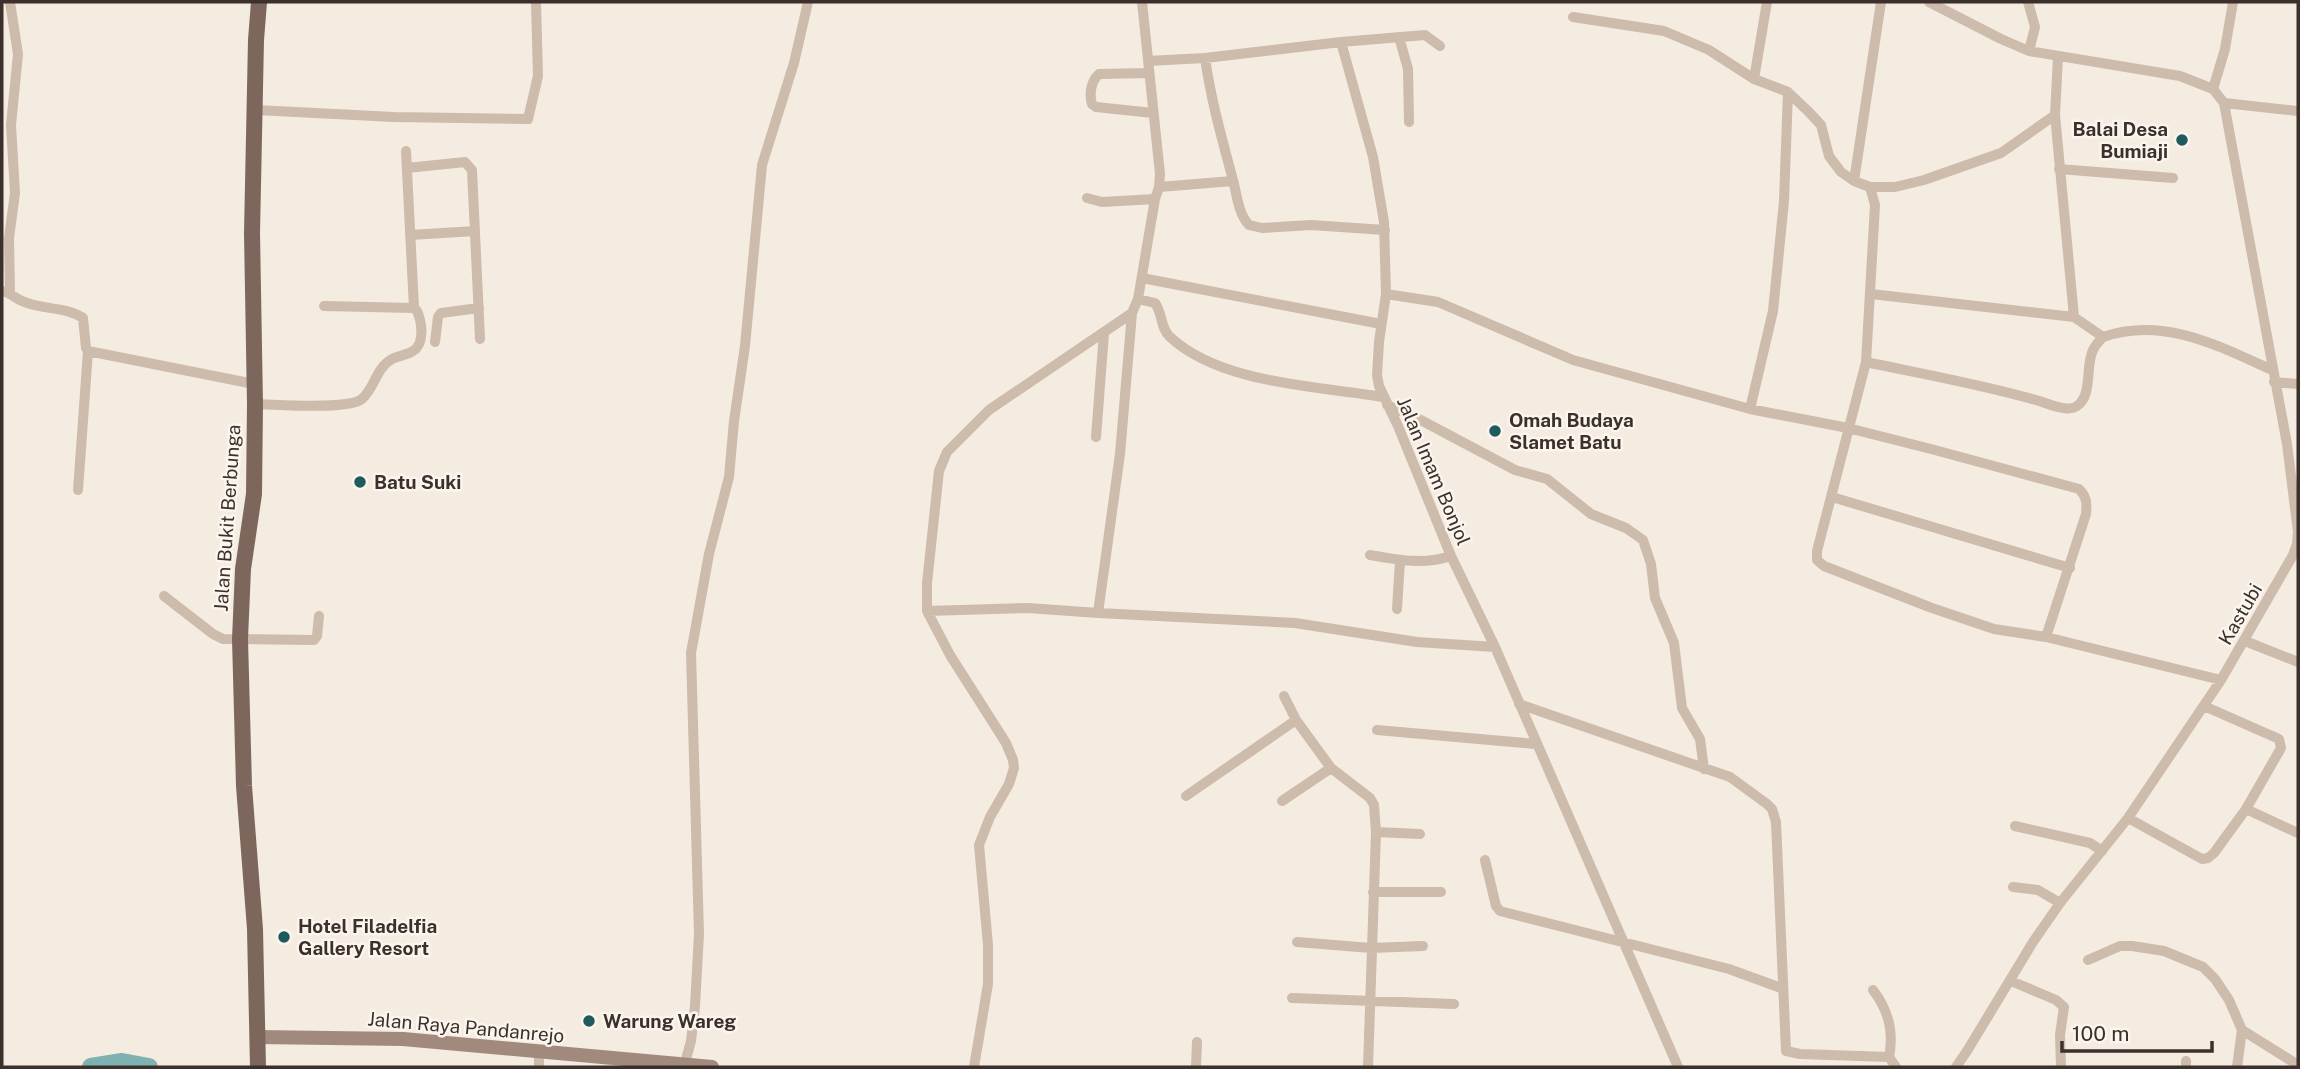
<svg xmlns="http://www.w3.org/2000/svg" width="2300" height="1069" viewBox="0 0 2300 1069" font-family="'Public Sans',sans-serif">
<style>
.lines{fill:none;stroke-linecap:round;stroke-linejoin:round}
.river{stroke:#7fb0b2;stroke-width:18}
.minor{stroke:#cdbbac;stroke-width:10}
.secondary{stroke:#a18a7d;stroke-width:14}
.primary{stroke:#7d675c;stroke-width:16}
.poi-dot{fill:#1f5a5e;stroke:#fbf5ee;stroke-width:2.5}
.labels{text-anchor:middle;stroke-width:5;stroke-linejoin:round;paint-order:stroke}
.poi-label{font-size:19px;font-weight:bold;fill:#3b302b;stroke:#fbf5ee;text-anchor:start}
.street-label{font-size:19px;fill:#3b302b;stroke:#fbf5ee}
</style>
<rect width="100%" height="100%" fill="#f4ebe1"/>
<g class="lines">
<!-- river -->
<path class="river" d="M91 1067 122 1062 149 1067"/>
<!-- minor -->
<path class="minor" d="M1767 2 1754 79 1788 92 1808 111 1821 125 1829 156 1841 172 1854 181 1870 187H1895L1924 180 2001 153 2055 115 2058 57
M1929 2 2001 39 2029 51 2180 76 2213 89 2224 103 2287 444 2298 532 2297 544 2293 555 2221 680 2128 818 2060 903 2033 942 1967 1051 1956 1067
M2028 2 2035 27 2029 51
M1573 17 1664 31 1709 50 1754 79
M1399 37 1408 69 1409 122
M1341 42 1425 35 1440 46
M1205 58C1211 100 1222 139 1233 180 1237 195 1238 213 1249 225L1262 228 1311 225 1385 230
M1148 61 1205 58 1341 42 1373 157 1384 222 1386 294 1379 342 1377 375 1379 386 1398 426 1451 556 1495 647 1678 1067
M1149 73 1099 74C1091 81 1089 94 1092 104L1096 107 1153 113
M2213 89 2225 49 2233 2
M2224 103 2298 111
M256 110 394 117 528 119 538 76 536 2
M2055 115 2074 317 2103 337C2163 316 2219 346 2272 370
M406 151 414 308
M407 168 465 162 472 170 480 339
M2059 169 2173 178
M1854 181 1881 2
M1159 187 1233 181
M1870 187 1875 205 1866 362 1817 551V560L1824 566 1932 608 1994 629 2046 637 2221 680
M1087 198 1102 202 1155 199
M410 235 475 231
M1142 278 1381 324
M2 291C10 292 14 298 22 301 41 310 65 306 83 318L86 348 88 351 78 490
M10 293 9 238 15 193 11 125 18 54 10 2
M1386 294 1438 302 1573 360 1750 409 1848 428 1931 449 2079 489C2087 497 2087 503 2086 514L2046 637
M1871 294 2074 317
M1138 299 1155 303C1163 314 1160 328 1170 337 1221 384 1317 386 1383 397
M1132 313 1120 454 1098 613 1295 623 1417 642 1495 647
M435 342 438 317 441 313 479 308
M88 351 254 384
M1866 362C1923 374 1980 384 2036 400 2047 403 2067 413 2077 406 2093 395 2085 366 2093 350 2095 346 2099 341 2103 337
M2274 382 2298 384
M255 404C274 404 351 411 363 398 375 387 376 368 392 359 398 356 407 355 413 351 425 344 422 322 417 311L414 308 324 306
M1387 405 1415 417 1515 470 1547 479 1591 514 1626 528 1643 540 1651 564 1655 598 1674 643 1682 708 1700 739 1704 769
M1750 409 1773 311 1784 201 1788 92
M1096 437 1104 333
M1832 497 2070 568
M1370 555C1398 560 1424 565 1451 556
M164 596 213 634 223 639 314 640 317 636 319 616
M1397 609 1400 561
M927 611 1028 608 1098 613
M2245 641 2298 662
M1519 704 1730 777 1767 804 1772 809 1776 822 1786 1051 1800 1054 1889 1057 1896 1067
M2204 706 2279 739 2281 748 2246 809
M1296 720 1331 768
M1377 730 1536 744
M1186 796 1296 720 1284 696
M1282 801 1331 768 1370 798 1374 805 1376 832 1368 1067
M2128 818 2202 859 2208 858 2214 853 2246 809 2298 833
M2015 826 2090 843 2102 851
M1376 832 1420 834
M1485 860 1496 906 1500 911 1729 969 1781 988
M2013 887 2038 890 2060 903
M1373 892H1441
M1297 942 1371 948 1423 946
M2088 960 2120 946H2132L2164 951 2203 967 2215 979 2229 1000 2242 1030 2298 1065
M2011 981 2056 1000 2064 1007 2060 1035 2061 1067
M1873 990C1889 1011 1894 1032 1889 1057
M1292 998 1454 1004
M685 1063 691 1041 695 1006 699 934 691 653 709 554 729 477 734 421 745 346 762 165 794 63 808 2
M539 1067V1052
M974 1067 988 984V945L979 845 990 817 1009 784 1014 768 1013 760 1006 743 950 655 927 611V583L939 471 947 452 989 410 1132 313 1138 299 1155 199 1159 187 1160 174 1142 2
M1196 1067 1197 1042
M2186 1067V1061
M2237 1067 2242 1030"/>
<!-- secondary -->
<path class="secondary" d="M257 1037 403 1039 712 1067"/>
<!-- primary -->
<path class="primary" d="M258 1067 255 929 244 786 240 639 243 569 254 494 255 404 252 233 256 40 259 2"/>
</g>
<!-- markers -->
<g class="poi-dot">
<circle cx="2182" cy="140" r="7"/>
<circle cx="1495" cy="431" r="7"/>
<circle cx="360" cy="482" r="7"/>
<circle cx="284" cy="937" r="7"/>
<circle cx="589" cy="1021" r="7"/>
</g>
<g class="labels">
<!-- poi labels -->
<g class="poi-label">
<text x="2168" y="136" text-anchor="end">Balai Desa<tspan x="2168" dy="22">Bumiaji</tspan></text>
<text x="1509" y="427">Omah Budaya<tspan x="1509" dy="22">Slamet Batu</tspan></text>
<text x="374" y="489">Batu Suki</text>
<text x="298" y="933">Hotel Filadelfia<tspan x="298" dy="22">Gallery Resort</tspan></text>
<text x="603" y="1028">Warung Wareg</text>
</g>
<!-- street labels -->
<g class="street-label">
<text transform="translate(1434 471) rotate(67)" y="7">Jalan Imam Bonjol</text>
<text transform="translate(227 518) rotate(-86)" y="7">Jalan Bukit Berbunga</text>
<text transform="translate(2240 614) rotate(-60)" y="7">Kastubi</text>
<text transform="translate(466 1027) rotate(5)" y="7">Jalan Raya Pandanrejo</text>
</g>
</g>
<!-- border -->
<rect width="2300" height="1069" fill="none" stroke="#3b302b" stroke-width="7"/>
<!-- scale -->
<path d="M2062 1041v10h150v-10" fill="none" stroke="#3b302b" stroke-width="3.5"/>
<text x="2072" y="1041" font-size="21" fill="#3b302b" stroke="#fbf5ee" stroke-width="5" paint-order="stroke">100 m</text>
</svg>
